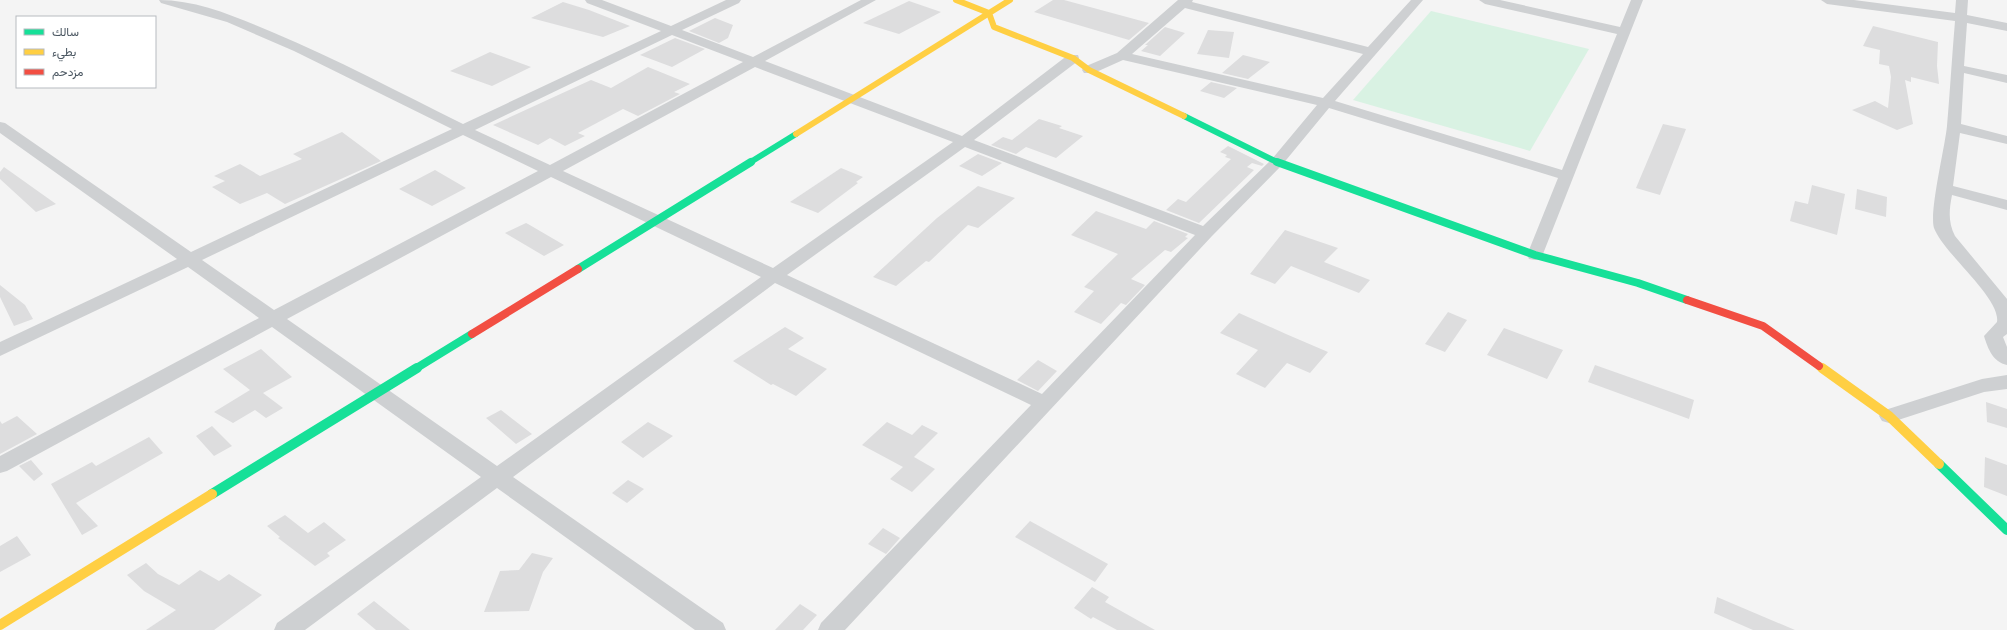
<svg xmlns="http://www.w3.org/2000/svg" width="2007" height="630" viewBox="0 0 2007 630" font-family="'Exo 2',Vazirmatn,sans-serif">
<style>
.green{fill:#d9f2e3}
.building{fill:#ddddde}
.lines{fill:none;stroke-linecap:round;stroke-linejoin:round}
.street{fill:#ced0d2;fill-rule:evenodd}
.fast-far2{stroke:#16e098;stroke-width:6}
.fast-far1{stroke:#16e098;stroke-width:8}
.fast{stroke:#16e098;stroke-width:10}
.slow-far2{stroke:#ffcf43;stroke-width:6}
.slow-far1{stroke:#ffcf43;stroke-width:8}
.slow{stroke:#ffcf43;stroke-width:10}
.jam{stroke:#f24e42;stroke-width:8}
</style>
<rect width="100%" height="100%" fill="#f4f4f4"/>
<!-- green -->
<path class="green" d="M1431 11 1589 49 1530 151 1353 100Z"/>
<!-- building -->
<path class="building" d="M1053 0H1064L1149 23 1129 40 1034 12Z
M909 1 941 12 899 34 863 23Z
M563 2 589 10 630 26 603 37 531 18Z
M715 18 733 25 728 38 719 43 689 31Z
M1873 26 1938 42 1937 66 1939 84 1911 77V82L1905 80 1913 124 1897 130 1852 110 1875 101 1888 108 1891 77 1889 66 1879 64 1880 50 1863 46Z
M1165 27 1185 33 1160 56 1141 51 1148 45H1145Z
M1208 30 1234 32 1229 58 1197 54Z
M675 38 705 49 672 67 640 55Z
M490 52 531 67 492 86 450 71Z
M1243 55 1270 62 1248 79 1222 73Z
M648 67 690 84 674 92 680 94 638 116 623 109 578 133 585 136 565 146 550 138 538 145 493 125 591 80 611 88Z
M1211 82 1237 88 1224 98 1200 91Z
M1039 119 1062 126 1059 128 1083 136 1056 158 1026 147 1016 154 991 145 1003 137 1012 140Z
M1663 124 1686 129 1660 195 1636 188Z
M342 132 381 161 285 204 267 193 240 204 212 187 225 181 214 176 240 164 260 176 302 159 293 154Z
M1228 146 1264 164 1262 166 1252 163 1247 167 1254 170 1199 223 1166 210 1178 199 1186 202 1231 159 1225 157 1227 155 1220 152Z
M978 154 1002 163 982 176 959 166Z
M4 167 56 204 36 212 0 179V172Z
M841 168 863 177 856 182 858 183 818 213 790 202Z
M435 170 466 188 432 206 399 189Z
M1812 185 1845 194 1837 235 1790 221 1795 201 1808 204Z
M978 186 1015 198 978 228 968 225 929 262 926 261 896 286 873 277 937 218Z
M1857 189 1887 197 1886 217 1855 209Z
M1096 211 1146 229 1154 221 1188 234 1185 237 1188 238 1171 252 1165 250 1131 279 1145 285 1126 305 1121 303 1101 324 1074 312 1094 291 1084 287 1118 254 1071 235Z
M526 223 528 224 564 245 544 256 505 233Z
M1285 230 1338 248 1324 262 1370 280 1359 293 1291 266 1275 284 1250 274Z
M0 285 25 305 33 319 14 326 0 297Z
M1448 312 1467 320 1445 352 1425 344Z
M1239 313 1286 334 1328 352 1310 373 1287 363 1265 388 1236 374 1258 350 1220 333Z
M785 327 804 338 788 349 827 369 796 396 773 384 771 385 733 361Z
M1504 328 1563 350 1547 379 1487 355Z
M261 349 292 377 263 393 283 408 266 418 255 410 233 423 214 412 250 390 223 369Z
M1038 360 1057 371 1038 391 1017 380Z
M1595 365 1694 400 1689 419 1588 382Z
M1986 402 2007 409V428L1987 422Z
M501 410 532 434 516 444 486 418Z
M17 416 37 434 0 454V421L2 424Z
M648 422 673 436 643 458 621 442Z
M887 422 912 435 922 425 938 433 914 457 935 469 912 492 890 479 903 467 862 445Z
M212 426 232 446 214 456 196 436Z
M149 437 163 453 76 503 98 526 82 535 51 484 92 462 96 466Z
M1985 457 2007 465V496L1984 487Z
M31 460 43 474 34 481 19 466Z
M628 480 644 489 627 503 612 493Z
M285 515 308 533 324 522 346 540 327 553 330 556 315 566 278 538 280 537 267 526Z
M1030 521 1108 564 1095 582 1015 537Z
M883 528 900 538 886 554 868 544Z
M17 536 31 555 0 572V546Z
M532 553 553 558 543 572 529 611 484 612 500 571 519 570Z
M146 563 158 574 179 585 200 570 219 581 229 574 262 595 214 630H146L176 610 144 591 127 575Z
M1092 587 1109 597 1105 602 1155 630H1117L1093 617 1091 619 1074 608Z
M1717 597 1795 630H1753L1714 613Z
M374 601 410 630H376L357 614Z
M800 604 817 615 803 630H775Z"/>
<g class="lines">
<!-- street -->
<path class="street" d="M159 0C198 0 236 17 272 32 337 59 400 93 463 124L661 31 587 3 585 0H602L671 26 726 0H741L739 3 682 30 753 57 861 0H876L765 61 962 136 1068 55H1078L1079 58 1078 61 974 140 1203 226 1272 159 1317 105 1123 60 1094 73H1084L1082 70 1084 67 1117 53 1178 0H1193L1192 2 1368 47 1411 0H1423L1335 101 1562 170 1617 34 1485 4 1479 0H1500L1620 27 1631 0H1643L1541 259 1535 260 1529 259 1527 255 1558 178 1329 108 1282 165 1212 236 845 630H818L821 623 1031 405 775 283 513 477 723 623 726 630H695L497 488 305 630H274L277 623 481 477 272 327 7 471 0 473V456L259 318 188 267 0 356V342L177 259 0 133V122L5 123 191 252 452 129 294 51 227 22 161 3ZM1185 8 1363 54 1323 98 1132 54ZM672 35 743 62 550 165 475 130ZM755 67 953 142 773 268 563 171ZM463 135 538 171 274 310 202 260ZM965 147 1195 235 1042 394 787 275ZM551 177 761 277 497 466 287 319Z
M1821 0H1854L1955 13 1956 0H1968L1967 15 2007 23V31L1967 23 1964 66 2007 75V83L1964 73 1961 124 2007 136V144L1960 133 1953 186 2007 200V210L1952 195C1949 211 1948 222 1955 236L2007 299V334L2003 337 2007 347V365C1993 362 1988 349 1984 336L1997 322C2001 298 1944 254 1934 228 1929 212 1945 147 1947 126 1950 91 1952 56 1955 21L1827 4Z
M2007 375V389L1984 392 1889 423 1882 421 1879 416 1882 411 1982 379Z"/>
<!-- fast-far2 -->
<path class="fast-far2" d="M1184 116 1279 163
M749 163 796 134"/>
<!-- fast-far1 -->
<path class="fast-far1" d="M1277 162 1535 255 1638 283 1687 300
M578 269 751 162
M415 369 472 334"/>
<!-- fast -->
<path class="fast" d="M1939 464 2007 530
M212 494 417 368"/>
<!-- slow-far2 -->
<path class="slow-far2" d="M956 0 989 13 994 27 1073 58 1089 70 1184 116
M796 134 1010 0"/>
<!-- slow-far1 -->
<path class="slow-far1" d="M1819 366 1823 369"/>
<!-- slow -->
<path class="slow" d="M1822 368 1889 416 1939 464
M0 625 212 494"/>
<!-- jam -->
<path class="jam" d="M1687 300 1763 326 1819 366
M472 334 578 269"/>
</g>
<!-- legend -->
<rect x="16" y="16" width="140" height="72" fill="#ffffff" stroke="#b7bbc0"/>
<rect x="24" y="29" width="20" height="6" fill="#16e098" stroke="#b7bbc0"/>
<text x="52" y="36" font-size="12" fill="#4a5661">سالك</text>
<rect x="24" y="49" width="20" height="6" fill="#ffcf43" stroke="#b7bbc0"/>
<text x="52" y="56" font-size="12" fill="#4a5661">بطيء</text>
<rect x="24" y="69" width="20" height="6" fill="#f24e42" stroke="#b7bbc0"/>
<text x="52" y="76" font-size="12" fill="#4a5661">مزدحم</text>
</svg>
